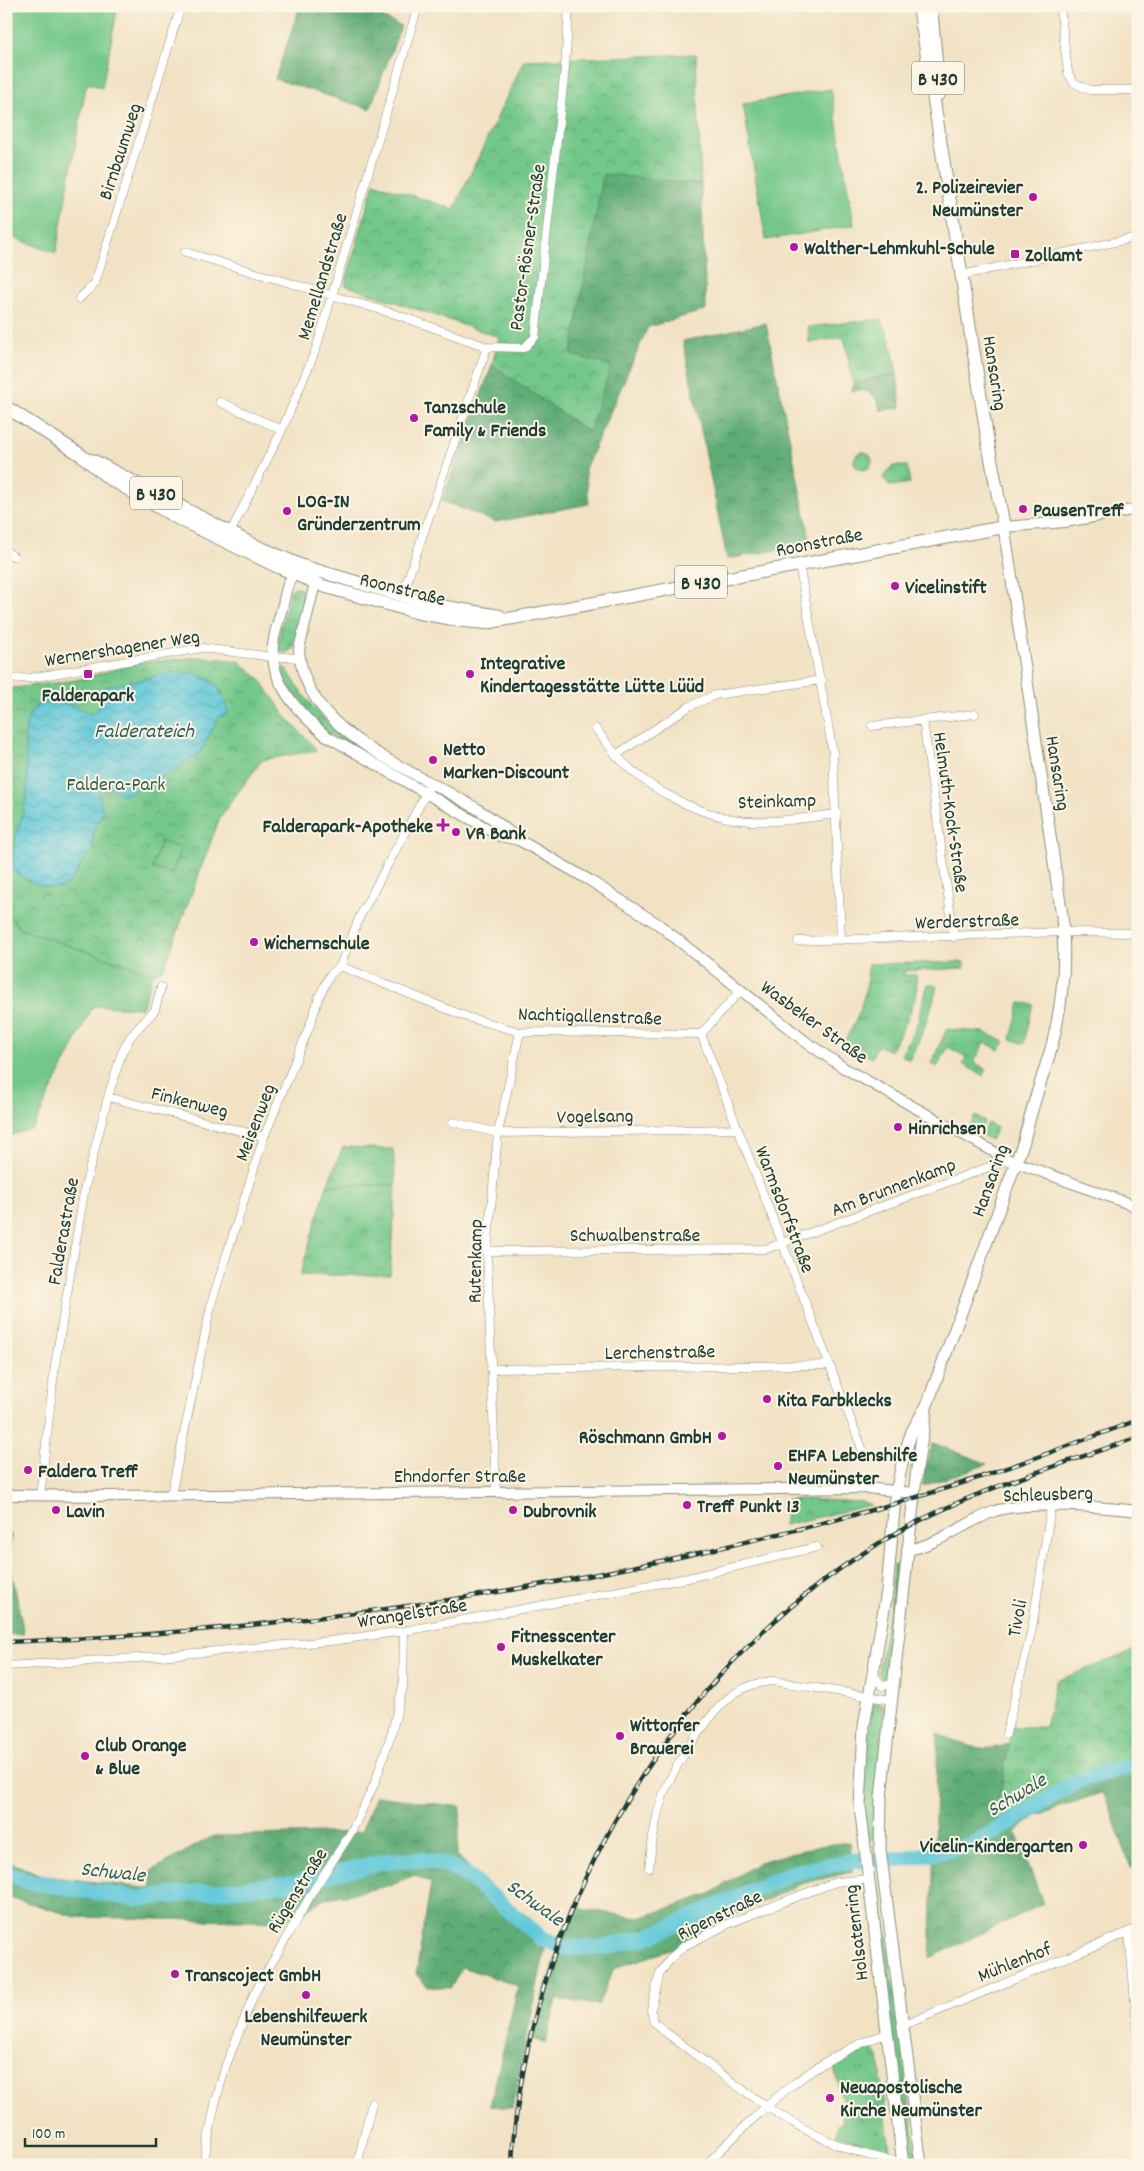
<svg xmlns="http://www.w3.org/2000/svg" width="1144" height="2171" viewBox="0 0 1144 2171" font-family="Dekko,sans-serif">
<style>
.grass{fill:url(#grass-tufts);stroke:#49825f}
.forest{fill:url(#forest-crowns);stroke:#3e7455}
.park{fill:url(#park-crowns);stroke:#49825f}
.garden{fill:#73c78a;stroke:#49825f}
.water{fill:url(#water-waves);stroke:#3e8286}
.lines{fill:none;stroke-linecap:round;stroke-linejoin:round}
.stream{stroke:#5ec8d9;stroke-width:2.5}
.river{stroke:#5ec8d9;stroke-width:16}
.minor-casing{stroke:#88907c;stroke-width:9}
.tertiary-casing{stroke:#88907c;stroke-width:12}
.secondary-casing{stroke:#88907c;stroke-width:13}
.primary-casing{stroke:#88907c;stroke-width:14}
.minor{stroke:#fff;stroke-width:8}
.tertiary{stroke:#fff;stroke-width:10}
.secondary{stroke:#fff;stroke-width:11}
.primary{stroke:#fff;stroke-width:12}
.rail-casing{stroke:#1f3d34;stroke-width:4.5}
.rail{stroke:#fcf5e5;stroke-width:2.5;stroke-dasharray:8;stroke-linecap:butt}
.poi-dot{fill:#b5179e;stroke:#fcf5e5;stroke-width:2}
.labels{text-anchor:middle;stroke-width:4;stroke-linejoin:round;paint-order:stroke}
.shield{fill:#fcf5e5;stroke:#617469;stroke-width:1}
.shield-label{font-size:19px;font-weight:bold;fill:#1f3d34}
.street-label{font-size:20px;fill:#1f3d34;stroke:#fcf5e5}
.poi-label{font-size:20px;font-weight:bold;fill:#1f3d34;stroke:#fcf5e5;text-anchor:start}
.park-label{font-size:20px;fill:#34604a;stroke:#fcf5e5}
.water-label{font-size:21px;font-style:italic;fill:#2f605d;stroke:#fcf5e5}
</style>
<defs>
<pattern id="grass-tufts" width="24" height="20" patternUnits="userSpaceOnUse" patternTransform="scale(1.25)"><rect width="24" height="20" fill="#73c78a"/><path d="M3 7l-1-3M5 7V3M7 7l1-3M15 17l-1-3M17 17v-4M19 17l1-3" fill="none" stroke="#5ea372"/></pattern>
<pattern id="forest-crowns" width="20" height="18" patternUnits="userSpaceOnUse" patternTransform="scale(1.25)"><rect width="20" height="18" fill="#5eac76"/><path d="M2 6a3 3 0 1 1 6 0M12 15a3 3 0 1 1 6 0" fill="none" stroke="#4d8d62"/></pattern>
<pattern id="park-crowns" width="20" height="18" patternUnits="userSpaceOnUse" patternTransform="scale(1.25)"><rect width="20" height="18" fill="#73c78a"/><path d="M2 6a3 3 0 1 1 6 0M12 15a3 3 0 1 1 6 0" fill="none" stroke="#5ea372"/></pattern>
<pattern id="water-waves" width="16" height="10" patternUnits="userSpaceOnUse" patternTransform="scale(1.25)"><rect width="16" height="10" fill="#5ec8d9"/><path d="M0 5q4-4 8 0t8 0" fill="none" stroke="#4da4b1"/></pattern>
</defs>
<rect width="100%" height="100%" fill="#fcf5e5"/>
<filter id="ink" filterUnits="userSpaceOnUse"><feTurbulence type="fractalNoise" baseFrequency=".02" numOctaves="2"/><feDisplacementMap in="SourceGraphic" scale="10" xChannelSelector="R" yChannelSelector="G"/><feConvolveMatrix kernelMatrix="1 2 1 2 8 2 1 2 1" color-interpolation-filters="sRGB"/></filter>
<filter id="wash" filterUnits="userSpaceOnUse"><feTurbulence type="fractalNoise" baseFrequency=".0096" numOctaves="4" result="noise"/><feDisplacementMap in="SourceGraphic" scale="20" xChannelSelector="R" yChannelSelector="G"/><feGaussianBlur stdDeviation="1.12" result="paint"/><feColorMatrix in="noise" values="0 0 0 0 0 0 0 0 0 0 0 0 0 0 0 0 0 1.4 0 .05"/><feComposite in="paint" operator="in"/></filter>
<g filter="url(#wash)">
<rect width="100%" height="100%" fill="#f2e2c4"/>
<!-- grass -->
<path class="grass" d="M881 319 890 339 897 373 853 384 844 337 809 343 808 327Z
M892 466H907L910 483 890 486 883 478Z
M295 587 301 589 304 594 293 649 285 653 280 652C274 641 288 603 291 590Z
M279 666 287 669C318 724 349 740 400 772L398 775C349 746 299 725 279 666Z
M964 962 965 968 904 971V975H916C921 998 901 1032 890 1051L878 1045 871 1058 843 1042C858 1023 869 988 868 964Z
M928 984 937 986C931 1013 922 1036 909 1060L901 1055 916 1027Z
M1020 1003 1033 1004 1024 1044 1011 1039Z
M947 1029 983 1032 1005 1042 999 1050 985 1042 974 1062 987 1070 983 1076 963 1064 966 1057 948 1047 937 1067 931 1063Z
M975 1116 985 1121 978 1133 969 1127Z
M988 1123 997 1128 991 1140 981 1135Z
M327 1185H396L390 1275H300Z
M894 1565H897L885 1676 883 1680 878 1672 891 1603Z
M873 1702 883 1704 884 1707 873 1839 871 1841C856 1822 869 1729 873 1702Z
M878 1889H880L918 2165H908L876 1890Z
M870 2047 879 2057 890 2152 836 2135 838 2124H842L843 2103 834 2068Z"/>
<!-- forest -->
<path class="forest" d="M300 6H359L401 26 370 109 275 79Z
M603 173 701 184 706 310 648 327 585 469 589 504 496 522 442 501 492 365 588 432 571 355Z
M766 323 811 544 727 559 683 341Z
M897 373 901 408 880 410C877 394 868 388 852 391L853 384Z
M933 1443 988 1464 923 1486 924 1470Z
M6 1534H11L10 1562 24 1634 6 1635Z
M938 1734C965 1744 981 1755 1009 1743L993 1833 1077 1781 1138 1764V1866L1131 1868 1106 1798 1101 1793 1037 1815 1016 1831 1043 1904 930 1958Z
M376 1796 461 1807 457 1856 547 1939 512 2108 490 2106 518 1986 462 1967 451 1988 428 1987 416 1974 431 1883 415 1875 384 1887 328 1898 283 1922 76 1917 6 1896V1861L45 1876 152 1889 151 1871 213 1836 361 1832Z
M849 1842 852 1872 801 1884 726 1919 684 1946 614 1968 598 2005 557 1999 546 2043 532 2039 542 1996 575 1908 639 1918 710 1894 759 1862 819 1846Z"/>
<!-- park -->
<path class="park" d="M696 54 701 184 603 174 571 355 611 366 589 432 492 365 499 337 345 285 374 183 454 209 524 60Z
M854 461a9 9 0 1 1 18 0a9 9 0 1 1-18 0Z
M200 657 239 661 260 679 287 718 317 750 262 760 220 817 164 968 153 974 20 929 6 912V689L76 680 143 662Z
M343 1147 393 1149 396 1185H327Z
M800 1499 864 1502 871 1505 784 1525 788 1500Z
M1138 1649V1765L1077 1781 993 1833 1012 1727H1045L1056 1681Z"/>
<!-- garden -->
<path class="garden" d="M6 6H118L102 88 88 83 85 91 56 253 6 235Z
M831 89 854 225 766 240 743 104Z
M161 841 181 848 172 874 152 868Z
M6 912 20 929 153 974 142 1008 93 1006 33 1128 6 1137Z"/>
<!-- water -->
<path class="water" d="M176 672C208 674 221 680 228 714L219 717 200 753 170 773 124 795 111 788 100 787 99 796 103 812 93 831V850C81 860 82 863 75 875 61 900 30 883 14 871 9 838 26 818 27 788 29 762 13 705 49 701 62 700 79 706 89 714L95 713 100 706 104 687Z"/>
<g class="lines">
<!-- stream -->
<path class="stream" d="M6 878 14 871"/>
<!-- river -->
<path class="river" d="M6 1872 27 1881 138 1899 294 1883 386 1861 425 1860 446 1865 465 1874 543 1939 567 1948 607 1947 650 1936 791 1873 850 1861 901 1859 971 1846 1077 1781 1138 1764"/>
</g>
</g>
<g filter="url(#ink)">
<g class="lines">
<!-- minor casing -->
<g class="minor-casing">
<path id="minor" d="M1060 6 1068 73 1074 83 1090 90H1138
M185 252 398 315 487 347 524 348 535 337 565 68 569 6
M962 275 1138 237
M79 299 95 283 181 6
M220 402 282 430
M229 535 282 430 316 349 418 6
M6 551 13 556
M799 564 833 753 841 940
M402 596 487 347
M6 679 30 678 202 648 265 656 300 658
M822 680 715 695 690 706 616 755C648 790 702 818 750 821 778 823 809 817 837 814
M923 720 954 937
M872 726 975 714
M596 729 616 755
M798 941 1064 932 1138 933
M340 966 467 1017 520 1032 701 1034
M741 990 701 1034 863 1451
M108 1097 264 1137
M453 1122 498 1133 738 1129
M487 1251 766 1249 1005 1161 1012 1162
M491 1369 829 1365
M496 1493 487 1251 498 1133 520 1032
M171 1495 212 1301 264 1137 310 1025 319 997 330 975 340 966 360 916 431 784
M40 1496 55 1365 85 1187 108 1097 122 1052 131 1036 155 1010 161 987
M6 1666 138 1658 330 1641 404 1631 688 1578 817 1547
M873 1673 882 1686 893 1684
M1006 1734 1032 1629 1051 1507
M649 1868C652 1843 655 1817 664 1793 674 1766 713 1706 737 1692 749 1685 760 1682 773 1681L892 1700
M868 1879 836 1882 806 1893 728 1924 684 1946 671 1958 660 1973 651 2010 654 2022 665 2032C737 2084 810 2151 902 2162
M1129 1932 1138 2036
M904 2025 1138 1928
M203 2165 215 2104 226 2065 254 1994 313 1891 350 1834 374 1785 392 1732 403 1686 404 1631
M357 2165 372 2103
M706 2165C761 2110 810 2059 886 2034"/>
</g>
<!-- tertiary casing -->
<g class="tertiary-casing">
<path id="tertiary" d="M1004 527 1065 522 1138 509
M298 570C288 577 286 592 283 604 279 621 271 640 273 657 275 688 303 717 325 735L500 836 519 840 589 880 658 924 806 1042 844 1068 1007 1159 1138 1207
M313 575 315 583 299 649C304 751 458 778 518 840
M6 1495 112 1496 866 1488 914 1493
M907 1550C938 1545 966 1522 995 1511 1027 1501 1103 1507 1138 1511"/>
</g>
<!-- secondary casing -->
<g class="secondary-casing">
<path id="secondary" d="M903 2165 860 1806 864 1726 887 1591 895 1498 903 1459 912 1431 927 1405 1024 1141C1031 1108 1043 1077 1052 1045 1063 1003 1066 959 1062 916L1004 527
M921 2165 880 1850 881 1797 917 1468 926 1412"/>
</g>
<!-- primary casing -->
<g class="primary-casing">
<path id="primary" d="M931 6 939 94
M6 407 81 455 107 477 177 518 276 566 323 586 419 613 464 621 486 623 1004 527 988 443 919 6
M92 460 252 544 302 566 434 605 500 616"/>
</g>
<!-- minor -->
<use href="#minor" class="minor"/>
<!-- tertiary -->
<use href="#tertiary" class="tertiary"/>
<!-- secondary -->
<use href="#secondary" class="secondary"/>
<!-- primary -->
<use href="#primary" class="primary"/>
<!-- rail casing -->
<g class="rail-casing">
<path id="rail" d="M6 1642C240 1633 470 1604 698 1553 779 1534 861 1515 940 1490 1007 1470 1072 1444 1138 1420
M512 2165C513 2132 518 2099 524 2067 565 1852 701 1645 893 1535 969 1491 1056 1467 1138 1437"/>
</g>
<!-- rail -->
<use href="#rail" class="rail"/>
</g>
</g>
<!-- markers -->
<g class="poi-dot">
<circle cx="1033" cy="197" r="5"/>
<circle cx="794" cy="247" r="5"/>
<rect x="1010" y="249" width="10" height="10" rx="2.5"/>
<circle cx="414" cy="418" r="5"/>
<circle cx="1023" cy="509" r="5"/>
<circle cx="287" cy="511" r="5"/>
<circle cx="895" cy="586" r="5"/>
<rect x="83" y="669" width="10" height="10" rx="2.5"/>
<circle cx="470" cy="674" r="5"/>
<circle cx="433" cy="760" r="5"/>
<path d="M440.5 817.5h5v5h5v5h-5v5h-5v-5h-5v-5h5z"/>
<circle cx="456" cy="832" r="5"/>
<circle cx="254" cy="942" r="5"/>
<circle cx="898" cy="1127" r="5"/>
<circle cx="767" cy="1399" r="5"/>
<circle cx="722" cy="1436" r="5"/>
<circle cx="778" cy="1466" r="5"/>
<circle cx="28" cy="1470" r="5"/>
<circle cx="687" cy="1505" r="5"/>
<circle cx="56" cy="1510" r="5"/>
<circle cx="513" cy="1510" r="5"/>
<circle cx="501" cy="1647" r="5"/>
<circle cx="620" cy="1736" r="5"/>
<circle cx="85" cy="1756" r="5"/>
<circle cx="1083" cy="1845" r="5"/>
<circle cx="175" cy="1974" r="5"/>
<circle cx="306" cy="1995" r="5"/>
<circle cx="830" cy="2098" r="5"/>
</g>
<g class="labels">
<!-- shield labels -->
<g class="shield">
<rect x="912" y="61.5" width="52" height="33" rx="4"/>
<rect x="130" y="476.5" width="52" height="33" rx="4"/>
<rect x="675" y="565.5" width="52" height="33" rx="4"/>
</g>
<g class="shield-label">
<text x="938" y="85">B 430</text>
<text x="156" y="500">B 430</text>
<text x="701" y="589">B 430</text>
</g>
<!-- street labels -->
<g class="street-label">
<text transform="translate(119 151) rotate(-72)" y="7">Birnbaumweg</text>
<text transform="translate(526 247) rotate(-82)" y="7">Pastor-Rösner-Straße</text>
<text transform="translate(321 276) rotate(-73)" y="7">Memellandstraße</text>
<text transform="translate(996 373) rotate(81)" y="7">Hansaring</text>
<text transform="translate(819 541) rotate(-11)" y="7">Roonstraße</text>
<text transform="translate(403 588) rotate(14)" y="7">Roonstraße</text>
<text transform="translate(122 647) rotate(-9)" y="7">Wernershagener Weg</text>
<text transform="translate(1059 773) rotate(81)" y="7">Hansaring</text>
<text transform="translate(777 800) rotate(-2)" y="7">Steinkamp</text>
<text transform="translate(952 812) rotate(82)" y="7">Helmuth-Kock-Straße</text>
<text transform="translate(967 920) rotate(-2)" y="7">Werderstraße</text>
<text transform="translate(590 1015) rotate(2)" y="7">Nachtigallenstraße</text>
<text transform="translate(815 1021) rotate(36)" y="7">Wasbeker Straße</text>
<text transform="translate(190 1101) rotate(14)" y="7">Finkenweg</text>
<text transform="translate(595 1115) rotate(-1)" y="7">Vogelsang</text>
<text transform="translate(254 1122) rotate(-69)" y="7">Meisenweg</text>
<text transform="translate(989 1180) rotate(-70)" y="7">Hansaring</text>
<text transform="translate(893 1186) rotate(-21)" y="7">Am Brunnenkamp</text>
<text transform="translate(786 1209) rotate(69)" y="7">Warmsdorfstraße</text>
<text transform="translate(62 1231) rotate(-80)" y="7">Falderastraße</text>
<text x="635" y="1241">Schwalbenstraße</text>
<text transform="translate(474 1261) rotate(-89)" y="7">Rutenkamp</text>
<text transform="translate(660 1351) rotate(-1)" y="7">Lerchenstraße</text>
<text x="460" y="1482">Ehndorfer Straße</text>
<text transform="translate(1048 1493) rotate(-2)" y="7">Schleusberg</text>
<text transform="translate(412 1612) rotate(-9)" y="7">Wrangelstraße</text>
<text transform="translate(1016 1618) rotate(-79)" y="7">Tivoli</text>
<text transform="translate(296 1890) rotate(-58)" y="7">Rügenstraße</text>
<text transform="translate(719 1914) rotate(-26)" y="7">Ripenstraße</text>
<text transform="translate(855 1933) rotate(-97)" y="7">Holsatenring</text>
<text transform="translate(1014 1961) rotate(-22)" y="7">Mühlenhof</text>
</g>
<!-- poi labels -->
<g class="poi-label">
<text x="1023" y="193" text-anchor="end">2. Polizeirevier<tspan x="1023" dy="23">Neumünster</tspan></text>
<text x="804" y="254">Walther-Lehmkuhl-Schule</text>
<text x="1025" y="261">Zollamt</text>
<text x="424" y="413">Tanzschule<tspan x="424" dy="23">Family &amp; Friends</tspan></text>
<text x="297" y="507">LOG-IN<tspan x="297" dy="23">Gründerzentrum</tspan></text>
<text x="1033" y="516">PausenTreff</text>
<text x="905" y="593">Vicelinstift</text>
<text x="480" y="669">Integrative<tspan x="480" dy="23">Kindertagesstätte Lütte Lüüd</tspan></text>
<text x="88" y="701" text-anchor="middle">Falderapark</text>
<text x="443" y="755">Netto<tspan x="443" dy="23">Marken-Discount</tspan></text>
<text x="433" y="832" text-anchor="end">Falderapark-Apotheke</text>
<text x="466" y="839">VR Bank</text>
<text x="264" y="949">Wichernschule</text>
<text x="908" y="1134">Hinrichsen</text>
<text x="777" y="1406">Kita Farbklecks</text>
<text x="712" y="1443" text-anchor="end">Röschmann GmbH</text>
<text x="788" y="1461">EHFA Lebenshilfe<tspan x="788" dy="23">Neumünster</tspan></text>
<text x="38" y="1477">Faldera Treff</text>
<text x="697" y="1512">Treff Punkt 13</text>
<text x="66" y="1517">Lavin</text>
<text x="523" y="1517">Dubrovnik</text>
<text x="511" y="1642">Fitnesscenter<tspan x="511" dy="23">Muskelkater</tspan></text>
<text x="630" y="1731">Wittorfer<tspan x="630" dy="23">Brauerei</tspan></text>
<text x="95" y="1751">Club Orange<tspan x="95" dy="23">&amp; Blue</tspan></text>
<text x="1073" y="1852" text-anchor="end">Vicelin-Kindergarten</text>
<text x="185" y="1981">Transcoject GmbH</text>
<text x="306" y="2022" text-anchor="middle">Lebenshilfewerk<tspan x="306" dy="23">Neumünster</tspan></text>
<text x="840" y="2093">Neuapostolische<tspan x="840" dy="23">Kirche Neumünster</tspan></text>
</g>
<!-- park labels -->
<g class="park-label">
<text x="116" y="790">Faldera-Park</text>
</g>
<!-- water labels -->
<g class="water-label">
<text x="144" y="737">Falderateich</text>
<text transform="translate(1016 1794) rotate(-31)" y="7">Schwale</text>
<text transform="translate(113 1871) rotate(6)" y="7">Schwale</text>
<text transform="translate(536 1902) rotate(36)" y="7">Schwale</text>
</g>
</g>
<!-- margin -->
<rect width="1144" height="2171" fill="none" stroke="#fcf5e5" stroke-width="25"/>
<!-- scale -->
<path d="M25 2138v8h131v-8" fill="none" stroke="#1f3d34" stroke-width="2.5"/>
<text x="32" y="2138" font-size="15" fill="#1f3d34" stroke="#fcf5e5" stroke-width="4" paint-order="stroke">100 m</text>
</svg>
